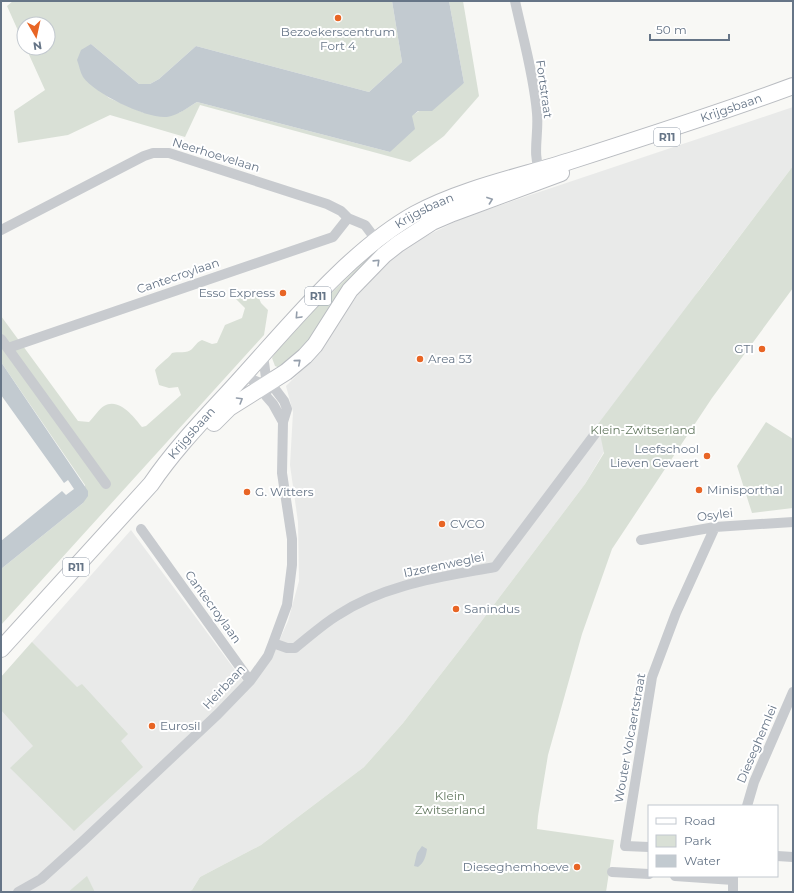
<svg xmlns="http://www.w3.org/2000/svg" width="794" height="893" viewBox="0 0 794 893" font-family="Montserrat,sans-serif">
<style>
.built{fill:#e9eae9}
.green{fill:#d9e0d6}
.water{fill:#c2cad0}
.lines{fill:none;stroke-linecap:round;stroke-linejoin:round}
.primary-casing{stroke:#b9bcc1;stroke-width:18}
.street{stroke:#c8cbcf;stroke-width:10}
.primary{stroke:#fff;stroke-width:16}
.oneway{stroke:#949eab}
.poi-dot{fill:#e86525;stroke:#fff;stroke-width:1.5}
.labels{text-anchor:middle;stroke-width:4;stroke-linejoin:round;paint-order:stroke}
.shield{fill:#fff;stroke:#949eab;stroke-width:1}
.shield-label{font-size:11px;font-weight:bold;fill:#667587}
.poi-label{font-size:12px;fill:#667587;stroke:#fff;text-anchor:start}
.street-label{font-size:12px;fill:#667587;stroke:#fff}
.park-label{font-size:12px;fill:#647961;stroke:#fff}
</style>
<rect width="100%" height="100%" fill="#f8f8f5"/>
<!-- built -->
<path class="built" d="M793 107V166L699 290 585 484 465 643 403 723 364 767 261 845 200 877 192 890 186 892H95L87 877 68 892H1V677L131 530 249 689 270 661 288 621 299 581 298 522 290 465 293 412 286 386 312 360 359 293 373 276 395 256 420 239 465 217Z"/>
<!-- green -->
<path class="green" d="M13 1H392L402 62 369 92 196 46 159 79 150 84H139L91 44 84 77 109 98 144 113H179L197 102 390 152 411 116 464 83 449 1H463L479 96 444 136 410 162 200 105 185 137 110 115 68 135 18 143 14 111 45 90 26 48H48V24H24V44L7 6Z
M793 166V288L712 398 612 549 582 634 548 755 538 816 537 829 614 840 606 892H186L192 890 200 877 261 845 364 767 403 723 465 643 585 484 604 453 598 424Z
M468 196 407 229 312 344 280 368 275 366 272 358 275 353 316 308 386 240 405 225Z
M255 289 261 303 268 310 264 335 1 625V569L83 503 85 485 1 362V316L78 421 89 422C94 417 99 409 104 406 119 397 134 417 142 427L146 426 181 395 178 387 169 388 159 385 155 370C160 363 167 360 172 353 178 351 187 354 192 349 196 345 196 343 202 340L212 344 217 343 225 325 242 318 245 308 230 293Z
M766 422 793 439V508L752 513 737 466Z
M32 642 77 687 82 684 128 734 121 741 143 767 74 831 10 768 33 746 1 710V677Z
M87 876 95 892H68Z"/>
<!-- water -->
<path class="water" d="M392 1H449L464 83 432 111H418L412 116 415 129 390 152 197 102C188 107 179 115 167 117 147 119 95 94 83 77 80 72 79 65 77 60L81 50 91 44 139 84H150L159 79 196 46 369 92 402 62Z
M1 362 88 491V496L83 503 1 569V541L62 491 66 495 74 489 68 480 64 483 1 395Z
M422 846 427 849C426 856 424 863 418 867L414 866 417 853Z"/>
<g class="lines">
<!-- primary casing -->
<g class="primary-casing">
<g id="primary">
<path d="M214 423 229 408 286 372 305 356 315 345 350 290 384 255 398 244 432 222 453 213 561 173"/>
<path id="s1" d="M1 649 151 484C178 444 213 410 245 374 293 321 352 249 415 214 464 188 519 177 570 161 645 137 720 113 793 86"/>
</g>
</g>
<!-- street -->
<path class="street" d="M515 1C523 38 534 76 537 113 539 135 532 152 540 174
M1 230 144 156 153 153H169L327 204 341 211 348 218 365 225 377 241
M1 339 106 484
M8 348 333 237 348 218
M263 355 267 385 266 396 273 404 283 422
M141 529 250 681
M641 540 715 527 793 522
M273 643 287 648H295C309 637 323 624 338 615 385 584 442 577 495 567L595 434
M747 806 754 782 793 692
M649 847 625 846 652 677 676 613 715 527
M777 856 793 857
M612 872 649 874
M675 876 733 880
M18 892 41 879 82 842 218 714 250 681 268 656 273 643 287 605 292 565V539L282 473 283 422 287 409 284 401 275 389 243 376
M733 892V876"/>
<!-- primary -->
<use href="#primary" class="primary"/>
</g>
<!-- one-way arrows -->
<defs><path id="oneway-chevron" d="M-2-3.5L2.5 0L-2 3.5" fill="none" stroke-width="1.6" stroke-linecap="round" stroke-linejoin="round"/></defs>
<g class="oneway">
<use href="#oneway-chevron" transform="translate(490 200) rotate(-20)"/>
<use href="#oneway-chevron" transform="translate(377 262) rotate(-44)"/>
<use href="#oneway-chevron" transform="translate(298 316) rotate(133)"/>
<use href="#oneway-chevron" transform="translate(298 362) rotate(-41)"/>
<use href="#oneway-chevron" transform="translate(240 400) rotate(-31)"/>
</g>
<!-- markers -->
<g class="poi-dot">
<circle cx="338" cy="18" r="4"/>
<circle cx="283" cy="293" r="4"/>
<circle cx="762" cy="349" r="4"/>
<circle cx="420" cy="359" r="4"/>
<circle cx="707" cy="456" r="4"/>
<circle cx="699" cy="490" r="4"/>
<circle cx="247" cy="492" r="4"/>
<circle cx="442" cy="524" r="4"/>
<circle cx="456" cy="609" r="4"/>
<circle cx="152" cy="726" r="4"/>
<circle cx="577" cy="867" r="4"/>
</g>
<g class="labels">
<!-- shield labels -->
<g class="shield">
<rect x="654" y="128" width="26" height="18" rx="3"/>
<rect x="305" y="287" width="26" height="18" rx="3"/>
<rect x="63" y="558" width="26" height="18" rx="3"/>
</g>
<g class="shield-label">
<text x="667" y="141">R11</text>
<text x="318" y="300">R11</text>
<text x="76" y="571">R11</text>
</g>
<!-- poi labels -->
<g class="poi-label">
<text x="338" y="36" text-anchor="middle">Bezoekerscentrum<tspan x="338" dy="14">Fort 4</tspan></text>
<text x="275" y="297" text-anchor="end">Esso Express</text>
<text x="754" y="353" text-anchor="end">GTI</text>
<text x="428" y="363">Area 53</text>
<text x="699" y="453" text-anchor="end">Leefschool<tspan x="699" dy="14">Lieven Gevaert</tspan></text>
<text x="707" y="494">Minisporthal</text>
<text x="255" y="496">G. Witters</text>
<text x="450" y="528">CVCO</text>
<text x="464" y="613">Sanindus</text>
<text x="160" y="730">Eurosil</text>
<text x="569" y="871" text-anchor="end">Dieseghemhoeve</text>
</g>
<!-- street labels -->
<g class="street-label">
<text transform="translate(544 89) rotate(82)" y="4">Fortstraat</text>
<text dy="4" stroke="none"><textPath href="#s1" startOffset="936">Krijgsbaan</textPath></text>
<text transform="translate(216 155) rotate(17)" y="4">Neerhoevelaan</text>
<text dy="4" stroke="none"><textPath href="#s1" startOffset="612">Krijgsbaan</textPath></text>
<text transform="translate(178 276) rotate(-19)" y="4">Cantecroylaan</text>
<text dy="4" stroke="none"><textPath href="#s1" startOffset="288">Krijgsbaan</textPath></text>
<text transform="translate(715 515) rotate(-7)" y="4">Osylei</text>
<text transform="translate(444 565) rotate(-12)" y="4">IJzerenweglei</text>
<text transform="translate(213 607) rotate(54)" y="4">Cantecroylaan</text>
<text transform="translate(224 687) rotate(-47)" y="4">Heirbaan</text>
<text transform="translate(630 738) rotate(-80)" y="4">Wouter Volcaertstraat</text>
<text transform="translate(757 744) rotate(-67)" y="4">Dieseghemlei</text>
</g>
<!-- park labels -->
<g class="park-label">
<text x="643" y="434">Klein-Zwitserland</text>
<text x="450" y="800">Klein<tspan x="450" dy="14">Zwitserland</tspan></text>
</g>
</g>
<!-- border -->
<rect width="794" height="893" fill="none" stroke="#667587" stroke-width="4"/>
<!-- legend -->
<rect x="648" y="805" width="130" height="72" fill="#ffffff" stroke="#c2c8cf"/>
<rect x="656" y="818" width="20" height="6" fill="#ffffff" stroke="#c2c8cf"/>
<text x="684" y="825" font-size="12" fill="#667587">Road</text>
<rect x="656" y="835" width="20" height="12" fill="#d9e0d6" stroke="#c2c8cf"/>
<text x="684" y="845" font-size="12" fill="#667587">Park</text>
<rect x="656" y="855" width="20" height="12" fill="#c2cad0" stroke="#c2c8cf"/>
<text x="684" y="865" font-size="12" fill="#667587">Water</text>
<!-- north arrow -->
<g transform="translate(36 36) rotate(171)"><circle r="19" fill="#ffffff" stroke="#c2c8cf"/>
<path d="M0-3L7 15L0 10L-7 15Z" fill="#e86525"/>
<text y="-6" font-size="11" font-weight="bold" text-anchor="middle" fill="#667587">N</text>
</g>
<!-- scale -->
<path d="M650 34v6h79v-6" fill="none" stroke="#667587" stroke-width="2"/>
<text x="656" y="34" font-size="12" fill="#667587" stroke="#ffffff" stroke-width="3" paint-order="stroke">50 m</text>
</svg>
